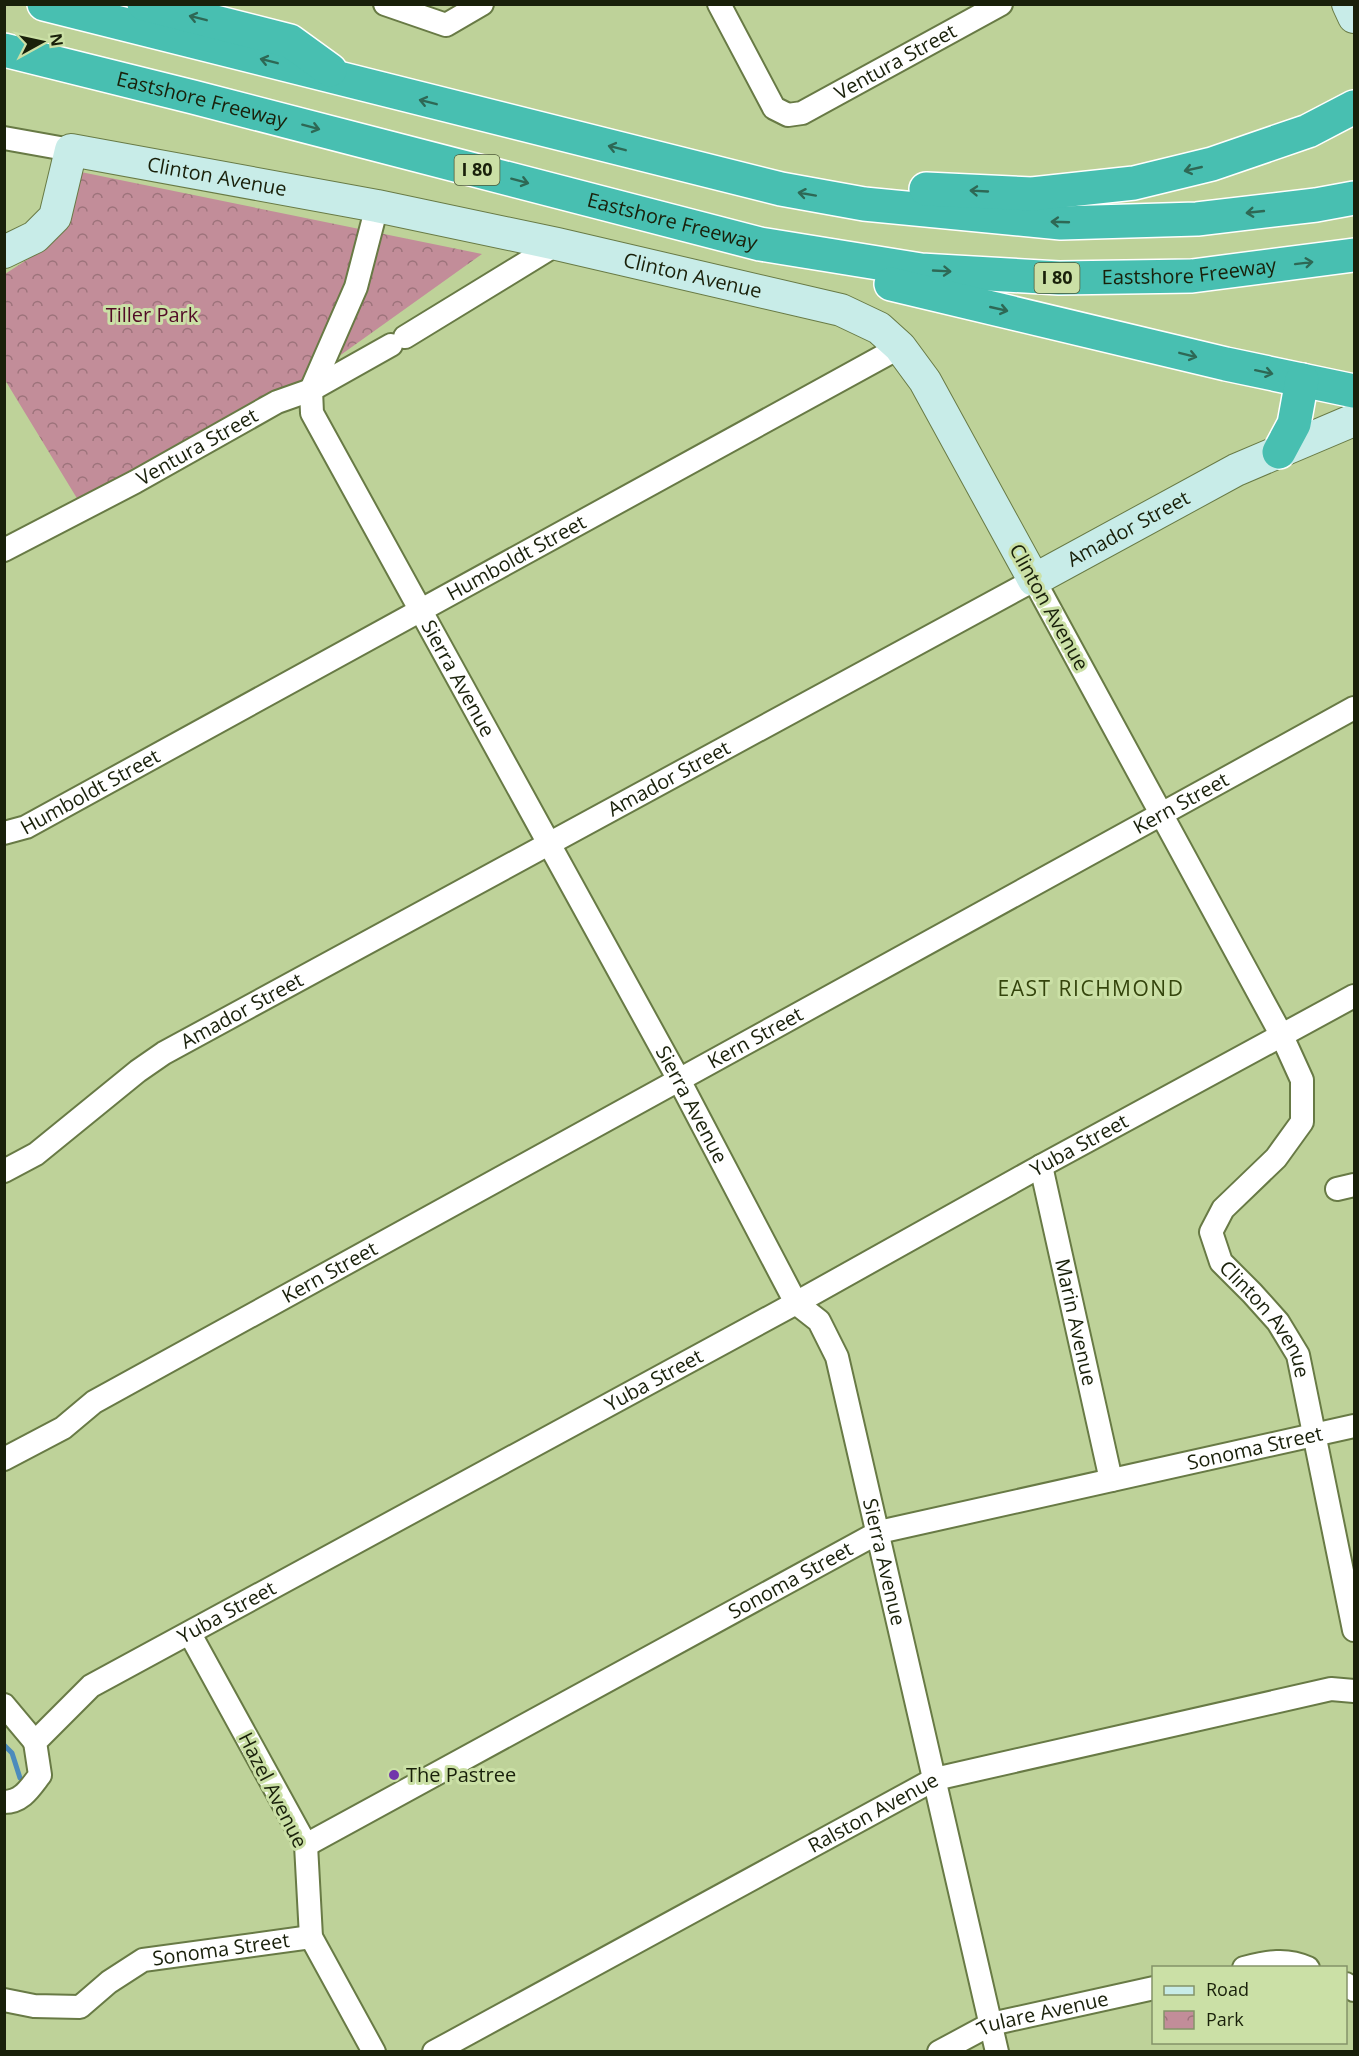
<svg xmlns="http://www.w3.org/2000/svg" width="1359" height="2056" viewBox="0 0 1359 2056" font-family="'Open Sans',sans-serif">
<style>
.park{fill:url(#park-crowns)}
.lines{fill:none;stroke-linecap:round;stroke-linejoin:round}
.stream{stroke:#4c8bbc;stroke-width:5}
.street-casing{stroke:#687a45;stroke-width:26}
.secondary-casing{stroke:#687a45;stroke-width:34}
.highway-casing{stroke:#fff;stroke-width:36}
.street{stroke:#fff;stroke-width:22}
.secondary{stroke:#c8ece8;stroke-width:32}
.highway{stroke:#48bfb1;stroke-width:33}
.oneway{stroke:#2e6855}
.poi-dot{fill:#7235ab;stroke:#cbe0a6;stroke-width:2}
.labels{text-anchor:middle;stroke-width:6;stroke-linejoin:round;paint-order:stroke}
.shield{fill:#cbe0a6;stroke:#4e5a39;stroke-width:1.5}
.shield-label{font-size:18px;font-weight:bold;fill:#19200a}
.street-label{font-size:20px;fill:#19200a;stroke:#cbe0a6}
.park-label{font-size:20px;fill:#520b26;stroke:#cbe0a6}
.poi-label{font-size:20px;fill:#19200a;stroke:#cbe0a6;text-anchor:start}
.neighbourhood-label{font-size:21px;letter-spacing:1.5px;fill:#34440c;stroke:#cbe0a6}
</style>
<defs>
<pattern id="park-crowns" width="20" height="18" patternUnits="userSpaceOnUse" patternTransform="scale(1.5)"><rect width="20" height="18" fill="#c28d99"/><path d="M2 6a3 3 0 1 1 6 0M12 15a3 3 0 1 1 6 0" fill="none" stroke="#9d737b"/></pattern>
</defs>
<rect width="100%" height="100%" fill="#bed299"/>
<!-- park -->
<path class="park" d="M76 171 482 254 300 384 226 417 78 500 5 380V274L42 250Z"/>
<g class="lines">
<!-- stream -->
<path class="stream" d="M4 1745 12 1753 20 1778"/>
<!-- street casing -->
<g class="street-casing">
<g id="street">
<path d="M385 4 446 25 482 4"/>
<path id="s1" d="M719 4 774 108 788 115 802 113 1001 4"/>
<path d="M4 138 71 150"/>
<path id="s2" d="M377 206 356 287 311 390 312 413 679 1080 796 1303 819 1321 837 1357 997 2052"/>
<path d="M405 337 557 244"/>
<path id="s3" d="M4 550 135 482 277 402 311 390 391 345"/>
<path id="s4" d="M4 833 26 827 900 347"/>
<path id="s5" d="M1041 1166 1111 1480"/>
<path id="s6" d="M4 1171 36 1154 138 1071 164 1053 1034 580 1282 1036 1302 1080V1122L1276 1158 1223 1209 1211 1232 1221 1262 1252 1293 1278 1322 1298 1355 1354 1630"/>
<path d="M1337 1189 1354 1185"/>
<path id="s7" d="M4 1459 63 1428 94 1402 1354 708"/>
<path d="M190 1634 306 1845 311 1937 374 2052"/>
<path d="M4 1705 35 1742"/>
<path id="s8" d="M4 1802C22 1802 30 1788 40 1775L35 1742 91 1686 796 1303 1041 1166 1354 996"/>
<path id="s9" d="M306 1845 879 1532 1354 1426"/>
<path d="M1244 1968C1268 1962 1286 1958 1308 1968"/>
<path d="M1346 1984 1354 1990"/>
<path id="s10" d="M4 2000 34 2006 80 2007 109 1982 143 1960 311 1937"/>
<path id="s11" d="M434 2052 935 1779 1331 1689 1354 1691"/>
<path id="s12" d="M939 2052 991 2024 1154 1988"/>
</g>
</g>
<!-- secondary casing -->
<g class="secondary-casing">
<g id="secondary">
<path d="M1348 4 1354 17"/>
<path id="s13" d="M4 252 35 237 55 217 71 150 377 206 557 244 841 310 879 328 900 347 925 381 1034 580 1236 470 1354 420"/>
</g>
</g>
<!-- highway casing -->
<g class="highway-casing">
<g id="highway">
<path d="M44 4 781 189 864 204 1061 223 1197 219 1316 205 1354 198"/>
<path d="M144 4 290 41 330 70"/>
<path id="s14" d="M4 50 193 97 760 244 921 270 1059 278 1192 276 1354 255"/>
<path d="M926 189 1032 194 1134 183 1212 164 1308 131 1354 107"/>
<path d="M891 284 1226 364 1354 391"/>
<path d="M1279 452 1294 424 1302 380"/>
</g>
</g>
<!-- street -->
<use href="#street" class="street"/>
<!-- secondary -->
<use href="#secondary" class="secondary"/>
<!-- highway -->
<use href="#highway" class="highway"/>
</g>
<!-- one-way arrows -->
<defs><path id="oneway-shaft" d="M-6 0H5M1.5-3L5.5 0L1.5 3" fill="none" stroke-width="1.6" stroke-linecap="round" stroke-linejoin="round" transform="scale(1.5)"/></defs>
<g class="oneway">
<use href="#oneway-shaft" transform="translate(198 18) rotate(-166)"/>
<use href="#oneway-shaft" transform="translate(269 61) rotate(-166)"/>
<use href="#oneway-shaft" transform="translate(428 102) rotate(-166)"/>
<use href="#oneway-shaft" transform="translate(311 127) rotate(15)"/>
<use href="#oneway-shaft" transform="translate(617 148) rotate(-166)"/>
<use href="#oneway-shaft" transform="translate(1193 169) rotate(167)"/>
<use href="#oneway-shaft" transform="translate(520 181) rotate(15)"/>
<use href="#oneway-shaft" transform="translate(979 191) rotate(-177)"/>
<use href="#oneway-shaft" transform="translate(807 194) rotate(-170)"/>
<use href="#oneway-shaft" transform="translate(1255 212) rotate(174)"/>
<use href="#oneway-shaft" transform="translate(1060 222) rotate(-178)"/>
<use href="#oneway-shaft" transform="translate(1304 263) rotate(-7)"/>
<use href="#oneway-shaft" transform="translate(942 271) rotate(3)"/>
<use href="#oneway-shaft" transform="translate(999 309) rotate(13)"/>
<use href="#oneway-shaft" transform="translate(1188 355) rotate(14)"/>
<use href="#oneway-shaft" transform="translate(1264 372) rotate(12)"/>
</g>
<!-- markers -->
<circle class="poi-dot" cx="394" cy="1775" r="6"/>
<g class="labels">
<!-- shield labels -->
<g class="shield">
<rect x="454.5" y="155" width="45" height="30" rx="4.5"/>
<rect x="1034.5" y="263" width="45" height="30" rx="4.5"/>
</g>
<g class="shield-label">
<text x="477" y="176">I 80</text>
<text x="1057" y="284">I 80</text>
</g>
<!-- street labels -->
<g class="street-label">
<text dy="7" stroke="none"><textPath href="#s1" startOffset="254">Ventura Street</textPath></text>
<text dy="7" stroke="none"><textPath href="#s14" startOffset="204">Eastshore Freeway</textPath></text>
<text dy="7" stroke="none"><textPath href="#s13" startOffset="280">Clinton Avenue</textPath></text>
<text dy="7" stroke="none"><textPath href="#s14" startOffset="690">Eastshore Freeway</textPath></text>
<text dy="7" stroke="none"><textPath href="#s14" startOffset="1212">Eastshore Freeway</textPath></text>
<text dy="7" stroke="none"><textPath href="#s13" startOffset="766">Clinton Avenue</textPath></text>
<text dy="7" stroke="none"><textPath href="#s3" startOffset="219">Ventura Street</textPath></text>
<text dy="7" stroke="none"><textPath href="#s13" startOffset="1365">Amador Street</textPath></text>
<text dy="7" stroke="none"><textPath href="#s4" startOffset="582">Humboldt Street</textPath></text>
<text transform="translate(1049 607) rotate(61)" y="7">Clinton Avenue</text>
<text dy="7" stroke="none"><textPath href="#s2" startOffset="522">Sierra Avenue</textPath></text>
<text dy="7" stroke="none"><textPath href="#s6" startOffset="774">Amador Street</textPath></text>
<text dy="7" stroke="none"><textPath href="#s4" startOffset="96">Humboldt Street</textPath></text>
<text dy="7" stroke="none"><textPath href="#s7" startOffset="1348">Kern Street</textPath></text>
<text dy="7" stroke="none"><textPath href="#s6" startOffset="288">Amador Street</textPath></text>
<text dy="7" stroke="none"><textPath href="#s7" startOffset="862">Kern Street</textPath></text>
<text dy="7" stroke="none"><textPath href="#s2" startOffset="1008">Sierra Avenue</textPath></text>
<text dy="7" stroke="none"><textPath href="#s8" startOffset="1286">Yuba Street</textPath></text>
<text dy="7" stroke="none"><textPath href="#s7" startOffset="376">Kern Street</textPath></text>
<text dy="7" stroke="none"><textPath href="#s6" startOffset="2048">Clinton Avenue</textPath></text>
<text dy="7" stroke="none"><textPath href="#s5" startOffset="160">Marin Avenue</textPath></text>
<text dy="7" stroke="none"><textPath href="#s8" startOffset="800">Yuba Street</textPath></text>
<text dy="7" stroke="none"><textPath href="#s9" startOffset="1038">Sonoma Street</textPath></text>
<text dy="7" stroke="none"><textPath href="#s2" startOffset="1512">Sierra Avenue</textPath></text>
<text dy="7" stroke="none"><textPath href="#s9" startOffset="552">Sonoma Street</textPath></text>
<text dy="7" stroke="none"><textPath href="#s8" startOffset="314">Yuba Street</textPath></text>
<text transform="translate(273 1790) rotate(63)" y="7">Hazel Avenue</text>
<text dy="7" stroke="none"><textPath href="#s11" startOffset="500">Ralston Avenue</textPath></text>
<text dy="7" stroke="none"><textPath href="#s10" startOffset="234">Sonoma Street</textPath></text>
<text dy="7" stroke="none"><textPath href="#s12" startOffset="112">Tulare Avenue</textPath></text>
</g>
<!-- park labels -->
<g class="park-label">
<text x="152" y="322">Tiller Park</text>
</g>
<!-- poi labels -->
<g class="poi-label">
<text x="406" y="1782">The Pastree</text>
</g>
<!-- neighbourhood labels -->
<g class="neighbourhood-label">
<text x="1091" y="996">EAST RICHMOND</text>
</g>
</g>
<!-- border -->
<rect width="1359" height="2056" fill="none" stroke="#19200a" stroke-width="12"/>
<!-- legend -->
<rect x="1152" y="1966" width="195" height="78" fill="#cbe0a6" stroke="#849368" stroke-width="1.5"/>
<rect x="1164" y="1986" width="30" height="9" fill="#c8ece8" stroke="#849368" stroke-width="1.5"/>
<text x="1206" y="1996" font-size="18" fill="#19200a">Road</text>
<rect x="1164" y="2011" width="30" height="18" fill="url(#park-crowns)" stroke="#849368" stroke-width="1.5"/>
<text x="1206" y="2026" font-size="18" fill="#19200a">Park</text>
<!-- north arrow -->
<g transform="translate(42 42) rotate(82)" stroke="#cbe0a6" stroke-width="4.5" paint-order="stroke">
<path d="M0-4.5L10 22L0 15L-10 22Z" fill="#19200a"/>
<text y="-9" font-size="16" font-weight="bold" text-anchor="middle" fill="#19200a">N</text>
</g>
</svg>
